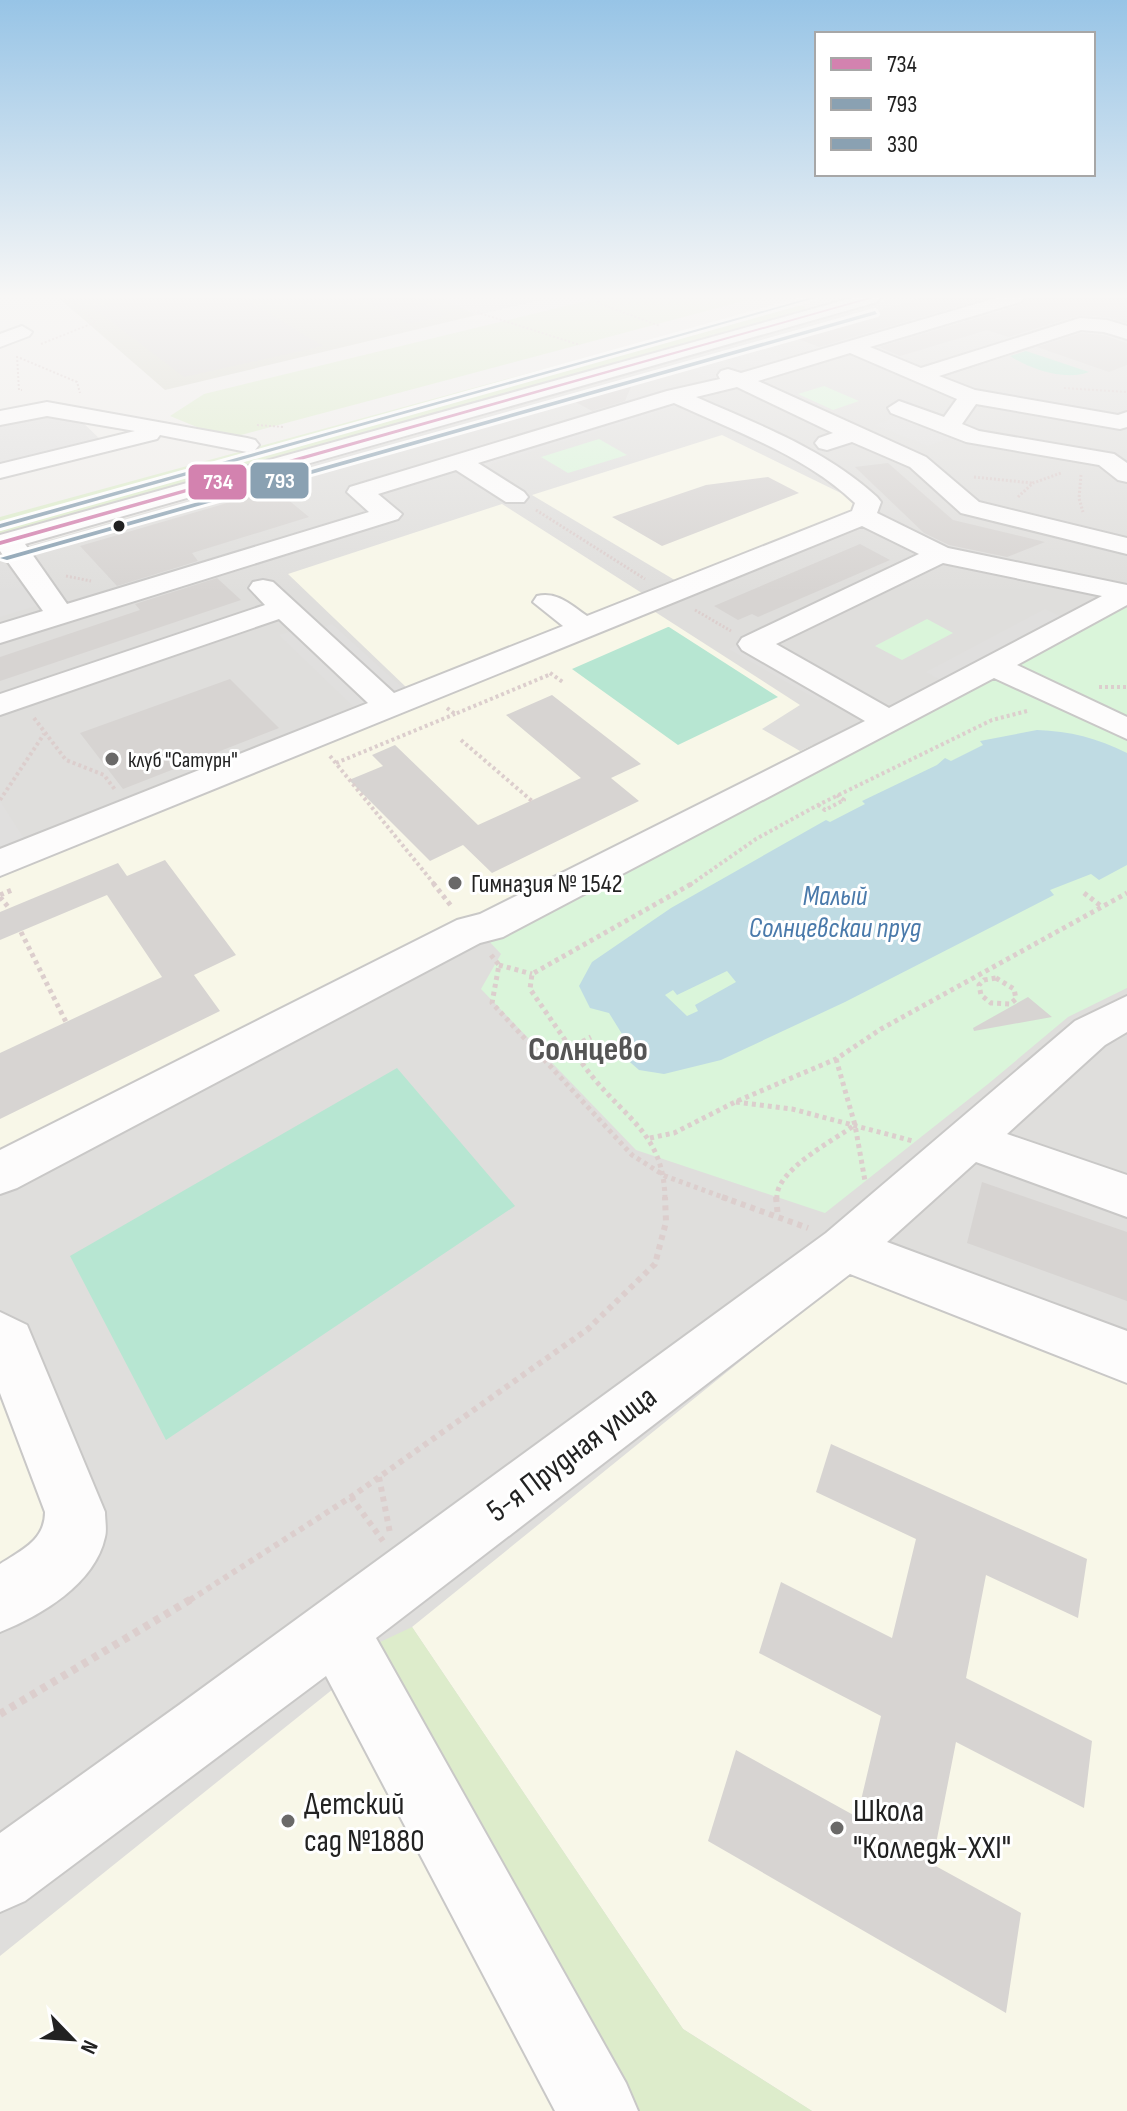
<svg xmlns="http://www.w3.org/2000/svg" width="1127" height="2111" viewBox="0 0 1127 2111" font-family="'Sofia Sans Condensed',sans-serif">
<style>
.residential{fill:#dfdedc}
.education{fill:#f8f7e8}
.construction{fill:#d9d9cd}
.grass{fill:#ddeccb}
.park{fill:#daf5da}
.pitch{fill:#b7e6d2}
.parking{fill:#e0dfde}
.water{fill:#bfdbe3;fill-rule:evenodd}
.building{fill:#d7d4d2}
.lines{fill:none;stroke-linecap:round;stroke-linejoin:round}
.minor-casing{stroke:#c9c8c7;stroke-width:4}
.path-far5{stroke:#dccecd;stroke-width:2;stroke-dasharray:2 2;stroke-linecap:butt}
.path-far4{stroke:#dccecd;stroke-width:3;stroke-dasharray:2 2;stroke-linecap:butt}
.path-far3{stroke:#dccecd;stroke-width:4;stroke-dasharray:3 3;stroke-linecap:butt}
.path-far2{stroke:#dccecd;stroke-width:5;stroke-dasharray:4 4;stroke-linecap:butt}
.path-far1{stroke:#dccecd;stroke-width:6;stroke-dasharray:5 5;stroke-linecap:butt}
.path{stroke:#dccecd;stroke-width:8;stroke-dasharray:6 6;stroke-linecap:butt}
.minor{fill:#fdfcfc;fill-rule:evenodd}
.bus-1-casing{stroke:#fff;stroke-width:6}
.bus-2-casing{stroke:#fff;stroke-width:6}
.bus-3-casing{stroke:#fff;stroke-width:6}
.bus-1{fill:#d382af;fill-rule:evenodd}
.bus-2{fill:#8aa1b2;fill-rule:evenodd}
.bus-3{fill:#8aa1b2;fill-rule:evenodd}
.bus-dot{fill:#222;stroke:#fff;stroke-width:3}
.poi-dot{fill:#6a6968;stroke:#fff;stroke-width:3}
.labels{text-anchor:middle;stroke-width:6;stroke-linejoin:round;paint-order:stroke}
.far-poi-label{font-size:22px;fill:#222;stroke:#fff;text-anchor:start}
.poi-label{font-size:26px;fill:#222;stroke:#fff;text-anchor:start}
.water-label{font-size:28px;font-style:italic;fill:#4a7aab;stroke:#fff}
.near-street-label{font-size:32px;fill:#222;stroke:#fff}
.near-poi-label{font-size:32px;fill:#222;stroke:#fff;text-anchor:start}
.district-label{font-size:34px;font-weight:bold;fill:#555;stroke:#fff}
.line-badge{stroke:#fff;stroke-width:3}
.badge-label{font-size:22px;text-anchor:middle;font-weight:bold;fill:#fff}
</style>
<rect width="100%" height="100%" fill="#f0eeeb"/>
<!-- residential -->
<path class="residential" d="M443 298H550L477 315Z
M895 298H1127V2111H0V554Z"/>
<!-- education -->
<path class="education" d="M722 435 855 500 852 514 678 582 532 495Z
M502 504 645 595 407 688 288 574Z
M649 608 800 705 762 729 800 751 813 745 835 760 0 1193V870Z
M848 1274 1127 1383V2111H812L683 2029 412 1627Z
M0 1311 103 1531 83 1581 0 1632Z
M338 1685 556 2111H0V1956Z"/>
<!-- construction -->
<path class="construction" d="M59 298H443L477 315 165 390Z"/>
<!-- grass -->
<path class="grass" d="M598 298H755L226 439 170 416 204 394Z
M782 304 804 306 807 310 803 313 0 539V517Z
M412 1627 683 2029 812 2111H636L376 1644Z"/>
<!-- park -->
<path class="park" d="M824 386 859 401 833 410 798 394Z
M599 439 627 455 568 473 541 457Z
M1127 605V988L1068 1017 988 1084 825 1213 636 1150 481 989 501 954 486 938Z
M927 619 953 633 902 660 875 646Z"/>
<!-- pitch -->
<path class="pitch" d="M1026 351 1089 372C1065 381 1032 370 1010 356Z
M668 627H669L778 697 678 745 572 669Z
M397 1068 515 1206 166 1440 70 1256Z"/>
<!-- parking -->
<path class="parking" d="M750 342 793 360 761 369 718 350Z
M707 353 751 373 718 383 674 362Z
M674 400 684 404 469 471 502 493 493 496 449 468Z
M40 412 76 416 102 441 0 474V421Z
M899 416 950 438 928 446 875 425Z
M4 563 39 605 0 617V564Z
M1045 609 1061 617 942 681 926 672Z
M332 624 406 691 392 696 318 629Z
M293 631 371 705 357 710 279 635Z
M741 643 830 693 818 700 729 649Z
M0 801 28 845 5 854 0 845Z"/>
<!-- water -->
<path class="water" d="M1037 730C1070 731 1097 738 1127 753V865L1099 880 1091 874 1050 890 1054 895 845 1002 721 1060 664 1074 639 1070 615 1049 622 1034 609 1013 590 1008 579 986 592 962 671 908 826 820 830 822 865 804 862 801 937 765 945 758 951 761 983 745 980 741ZM727 971 736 982 695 1005 698 1011 687 1016 665 995 673 990 677 995Z"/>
<!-- building -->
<path class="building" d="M139 298H244L323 346 184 377 92 307Z
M359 298H414L448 315 408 324Z
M921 298H987L819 347 791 336Z
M1026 298H1127V323L1107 317 1080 315 1008 337 987 330 900 356 879 347 1021 305Z
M1081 333 1103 335 1127 343V365L1109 372 1037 347Z
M633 382 625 401 592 411 572 400Z
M888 463 953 520 1045 542 1007 557 949 545 924 533 855 467Z
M768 477 799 493 662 546 612 517 706 485Z
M275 489 309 517 192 553 198 561 117 586 80 546Z
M860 544 890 560 758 617 752 614 738 620 714 606Z
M217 578 241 600 0 681V657L140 610 135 604Z
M230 679 279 728 123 789 80 733Z
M552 695 641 764 611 778 639 801 492 873 463 845 430 861 349 780 383 766 372 755 395 745 478 825 581 778 506 715Z
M165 860 236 955 194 975 220 1011 0 1119V1053L162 977 107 895 0 940V912L118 863 127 876Z
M1028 997 1052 1017 974 1031 973 1028Z
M982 1182 1127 1232V1301L967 1243Z
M831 1444 1087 1559 1078 1618 986 1575 966 1678 1092 1741 1084 1808 956 1742 932 1864 1021 1913 1006 2013 708 1841 736 1750 857 1817 881 1716 759 1653 781 1582 892 1638 916 1539 816 1492Z"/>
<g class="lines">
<!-- minor casing -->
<g class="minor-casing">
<path id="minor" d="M852 298H880L877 302 25 544 67 604 369 512 347 492 350 487 667 391 720 379 718 375 721 371 728 369 741 373 996 298H1023L1020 302 870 347 921 368 1080 318 1107 320 1127 326V339L1104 332 1081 330 939 376 975 390 1118 415 1127 412V427L1120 429 976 404 962 424 979 431 1114 454 1127 463V482L1118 480 1099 465 966 442 891 413 888 408 899 401 944 417 957 399 850 353 758 381 926 457 979 502 1127 538V554L961 513 910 467 852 442 827 450 819 448 815 443 819 438 833 433 737 387 696 397C759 425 825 449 877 497L881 502 877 513 948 548 1127 585V605L1017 665 1127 717V739L994 678 503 937 480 943 17 1188 0 1194V1150L457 920 480 914 865 721 742 650 738 644 742 638 919 554 862 526 0 876V849L368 703 279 619 0 715V694L265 605 249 588 253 582 263 580 273 582 394 693 563 626 533 602 537 596C557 591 571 605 587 616L852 511 855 503C805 455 736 432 674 403L478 463 524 492 528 497 524 502H506L456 470 378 494 402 514 398 519 0 643V624L43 611 0 551V535ZM943 563 1102 596 889 708 776 644Z
M22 326 32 332 29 336 0 347V334Z
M47 402 247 438 255 440 259 445 255 450 247 452 160 435 157 439 0 478V464L135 431 47 416 0 425V411Z
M1127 996V1032L1105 1045 1007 1134 1127 1175V1217L976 1162 887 1242 1127 1331V1383L850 1274 376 1638 626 2083 638 2111H555L326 1676 25 1901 0 1912V1833L179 1705 826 1233 1075 1021Z
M0 1312 27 1325 105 1512C105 1520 107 1530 105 1537 95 1584 40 1616 0 1632V1564C22 1550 45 1540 45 1512L0 1393Z"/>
</g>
<!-- path-far5 -->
<path class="path-far5" d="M595 298 601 304 660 326
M473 311 580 345
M41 344 96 322 70 298
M17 356 19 390H22
M20 358 77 382 80 393
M1064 388 1127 392
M257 425 284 427"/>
<!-- path-far4 -->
<path class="path-far4" d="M1081 475 1079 498 1083 512
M974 477 1032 483
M1018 497 1033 483 1061 473
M536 510 645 579
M66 576 91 581
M695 610 731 631"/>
<!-- path-far3 -->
<path class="path-far3" d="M550 673 564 683
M1099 687H1127
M447 708 455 714 551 674
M34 718 66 760 104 775 116 791
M461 740 532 801
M330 756 435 885
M336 763 455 714
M0 800 44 734
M818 805 825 810 844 800 837 795
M690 885 756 839 818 805 992 720 1027 711"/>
<!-- path-far2 -->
<path class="path-far2" d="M433 883 452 907
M1084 893 1101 906
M0 895 12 890
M0 897 9 908
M21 932 66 1022
M491 955 499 965 492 1003 632 1155 665 1176 728 1199
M499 965 532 974
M996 978 1014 989 1016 999 1010 1004 991 1003 981 995 979 985 984 980Z
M836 1059 855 1125 865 1181
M547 1060 591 1037
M736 1102 792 1109 913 1141
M650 1138 674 1133 735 1102 836 1059 881 1029 1127 893
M665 1199C664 1135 627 1120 591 1075 570 1048 550 1018 530 989L532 974 693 883
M777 1199C774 1171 834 1140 855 1125"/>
<!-- path-far1 -->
<path class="path-far1" d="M722 1197 808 1228
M776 1197 778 1217
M379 1477 390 1533
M351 1497 383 1541
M190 1600 351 1497 588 1329 655 1264 666 1222 665 1197"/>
<!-- path -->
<path class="path" d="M0 1714 193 1598"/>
<!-- minor -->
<use href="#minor" class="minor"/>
<!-- bus-1 casing -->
<g class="bus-1-casing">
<path id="bus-1" d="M867 298H873L0 545V541Z"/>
</g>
<!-- bus-2 casing -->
<g class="bus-2-casing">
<path id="bus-2" d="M875 311 877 314 7 560 0 558Z"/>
</g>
<!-- bus-3 casing -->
<g class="bus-3-casing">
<path id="bus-3" d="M809 298H815L0 528V524Z"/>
</g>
<!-- bus-1 -->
<use href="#bus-1" class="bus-1"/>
<!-- bus-2 -->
<use href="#bus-2" class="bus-2"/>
<!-- bus-3 -->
<use href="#bus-3" class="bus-3"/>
</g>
<!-- sky -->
<linearGradient id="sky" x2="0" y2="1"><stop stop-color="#97c4e6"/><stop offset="0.5" stop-color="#f8f7f6"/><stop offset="1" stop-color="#f8f7f6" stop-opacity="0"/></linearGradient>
<rect width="1127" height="593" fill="url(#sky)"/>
<!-- markers -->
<circle class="bus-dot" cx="119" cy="526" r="7"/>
<g class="poi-dot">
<circle cx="112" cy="759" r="8"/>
<circle cx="455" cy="883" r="8"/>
<circle cx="288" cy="1821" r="8"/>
<circle cx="837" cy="1828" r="8"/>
</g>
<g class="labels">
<!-- far-poi labels -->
<g class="far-poi-label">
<text x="128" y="767">клуб "Сатурн"</text>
</g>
<!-- poi labels -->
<g class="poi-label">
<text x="471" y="892">Гимназия № 1542</text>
</g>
<!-- water labels -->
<g class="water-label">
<text x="835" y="905">Малый<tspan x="835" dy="32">Солнцевскаи пруд</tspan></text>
</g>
<!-- near-street labels -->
<g class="near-street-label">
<text transform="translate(571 1453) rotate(-37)" y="11">5-я Прудная улица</text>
</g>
<!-- near-poi labels -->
<g class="near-poi-label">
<text x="304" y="1814">Детский<tspan x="304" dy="37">сад №1880</tspan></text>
<text x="853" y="1821">Школа<tspan x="853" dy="37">"Колледж-XXI"</tspan></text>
</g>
<!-- district labels -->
<g class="district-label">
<text x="588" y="1060">Солнцево</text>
</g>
</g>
<g class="line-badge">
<rect x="249" y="461" width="61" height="39" rx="8" fill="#8aa1b2"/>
<rect x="187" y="463" width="61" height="38" rx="8" fill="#d382af"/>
</g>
<g class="badge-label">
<text x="280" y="488">793</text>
<text x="218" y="489">734</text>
</g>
<!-- legend -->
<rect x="815" y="32" width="280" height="144" fill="#ffffff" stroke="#a7a7a7" stroke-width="2"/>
<rect x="831" y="58" width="40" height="12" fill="#d382af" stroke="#a7a7a7" stroke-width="2"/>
<text x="887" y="72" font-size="24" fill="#222222">734</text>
<rect x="831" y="98" width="40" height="12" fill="#8aa1b2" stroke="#a7a7a7" stroke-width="2"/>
<text x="887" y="112" font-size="24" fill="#222222">793</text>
<rect x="831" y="138" width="40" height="12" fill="#8aa1b2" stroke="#a7a7a7" stroke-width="2"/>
<text x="887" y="152" font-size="24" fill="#222222">330</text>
<!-- north arrow -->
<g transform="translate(72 2039) rotate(115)" stroke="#ffffff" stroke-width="6" paint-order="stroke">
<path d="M0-6L14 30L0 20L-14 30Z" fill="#222222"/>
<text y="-12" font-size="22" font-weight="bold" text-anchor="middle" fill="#222222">N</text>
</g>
</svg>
